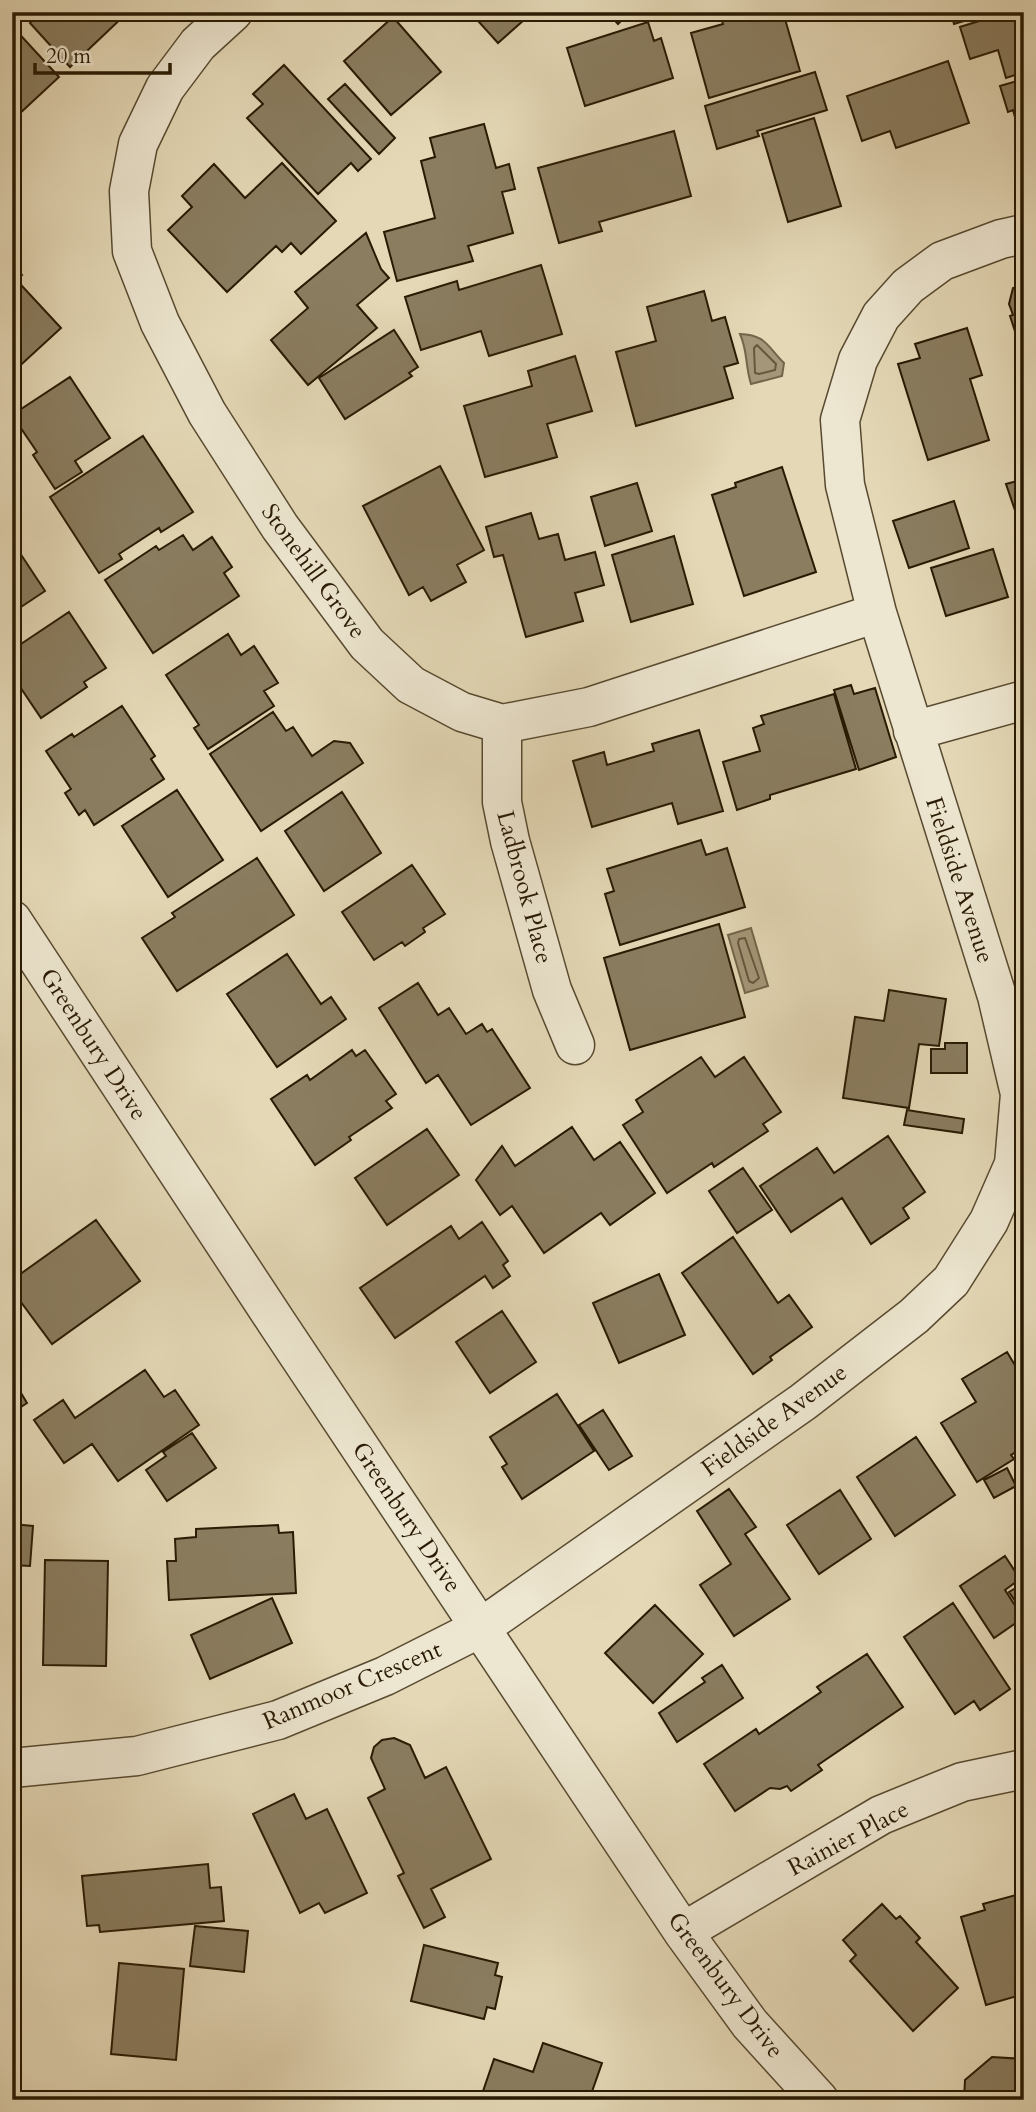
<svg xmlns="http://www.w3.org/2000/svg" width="1036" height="2112" viewBox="0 0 1036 2112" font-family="Cardo,serif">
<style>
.water{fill:#a49779;stroke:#73654a;stroke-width:2}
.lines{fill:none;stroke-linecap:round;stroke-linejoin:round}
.shore{stroke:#66583e;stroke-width:2}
.building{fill:#8a7d60;stroke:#291a03;stroke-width:2}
.minor-casing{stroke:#584a30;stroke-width:41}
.minor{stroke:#ede6d0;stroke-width:38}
.labels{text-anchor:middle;stroke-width:5;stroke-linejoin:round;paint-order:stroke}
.street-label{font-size:24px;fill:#291a03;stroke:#ede6d0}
</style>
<rect width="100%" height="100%" fill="#e4d8b6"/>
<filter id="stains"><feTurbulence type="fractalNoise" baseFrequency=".00286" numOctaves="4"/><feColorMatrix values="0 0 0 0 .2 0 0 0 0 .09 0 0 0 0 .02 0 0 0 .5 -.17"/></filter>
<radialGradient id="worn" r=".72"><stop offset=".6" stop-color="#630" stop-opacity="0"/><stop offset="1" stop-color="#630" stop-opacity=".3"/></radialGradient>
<!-- water -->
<path class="water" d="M740 334C766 335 767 346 784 363L782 376 751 384C745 365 748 352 740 334Z
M751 928 768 986 745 993 728 935Z"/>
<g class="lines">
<!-- shore -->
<path class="shore" d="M757 345 776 364 775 370 759 374 755 373 754 348Z
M745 938 759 978 753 983 749 981 738 943 739 939Z"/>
</g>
<!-- building -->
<path class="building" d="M42 12H128L70 67 30 23Z
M470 12H533L498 43Z
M607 12H630L618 24Z
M719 12H783L800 71 709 98 691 33 723 24Z
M951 12H994L954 24Z
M1008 12H1019L1024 27V72L1006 78 998 50 970 59 960 27Z
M393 17 441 72 391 115 344 61Z
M648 22 654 41 661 38 673 78 585 106 567 48Z
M12 26 59 77 18 115 12 109Z
M948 61 969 123 896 148 890 131 862 141 847 96Z
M284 65 371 159 358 171 351 163 318 194 247 118 263 104 253 94Z
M815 72 827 110 757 131 759 136 717 149 705 106Z
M1024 79V138L1021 139 1013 110 1008 112 1000 86Z
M345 84 395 138 379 154 328 99Z
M814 118 841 206 788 222 762 134Z
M484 124 496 168 509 164 515 189 502 192 513 233 468 246 473 261 397 281 384 232 435 218 421 161 435 157 430 138Z
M674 131 691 196 599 222 602 231 559 243 538 168Z
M282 163 336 221 301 254 291 243 282 252 276 246 227 292 168 230 192 207 182 196 214 164 245 198Z
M366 233 381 269 389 278 357 305 377 328 308 385 271 340 308 308 295 292Z
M12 264 22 275 12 285Z
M541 265 562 334 489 356 481 331 421 350 405 297 457 281 459 290Z
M1024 285V359L1010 316 1013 315 1009 304 1013 288Z
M22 286 61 328 12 373V295Z
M704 291 712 321 725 317 738 363 724 367 733 398 636 426 616 352 656 341 647 307Z
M967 328 982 375 970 379 989 440 928 460 898 364 920 358 915 344Z
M394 330 418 367 409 373 412 376 345 419 319 378Z
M575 356 592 411 547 424 557 457 485 477 464 406 532 386 528 371Z
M70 377 110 438 75 461 82 472 55 489 33 455 37 452 12 415Z
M143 436 193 512 161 532 159 528 119 554 122 559 99 573 50 497Z
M440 466 484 550 457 565 466 582 431 601 423 587 409 595 363 506Z
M782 467 816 572 744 596 712 495 736 487 735 483Z
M1024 479V527L1021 528 1006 484Z
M637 483 652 531 605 546 591 497Z
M954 501 969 548 909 568 893 521Z
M531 513 539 539 558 534 565 560 595 552 604 585 575 593 583 621 526 637 503 555 494 557 486 527Z
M183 535 193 550 212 537 232 567 224 573 239 596 153 653 105 580 156 546 159 550Z
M674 536 693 604 631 622 612 555Z
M12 541 45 591 12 613Z
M993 549 1008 597 946 616 931 568Z
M69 612 106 668 84 682 87 687 41 718 12 675V650Z
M228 634 241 655 254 646 278 683 264 691 274 706 208 749 194 728 199 725 166 675Z
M851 685 854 694 875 688 896 757 859 770 834 690Z
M834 694 856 769 770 795V799L737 810 723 762 760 751 753 728 764 724 761 716Z
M122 706 155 756 151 759 164 779 94 825 85 810 79 815 65 793 71 789 46 751 72 734 74 737Z
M273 712 286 731 293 727 312 756 334 741 350 743 363 763 261 831 210 754Z
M699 730 723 811 678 824 672 803 592 827 573 761 604 752 607 765 654 751 652 744Z
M177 790 223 860 168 897 122 826Z
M342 792 381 853 324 891 285 831Z
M701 840 706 855 727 848 745 907 620 945 605 894 614 891 607 869Z
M257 858 294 915 177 991 142 938 175 917 172 913Z
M412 865 445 914 423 928 425 932 405 946 402 942 374 960 342 912Z
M719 924 745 1017 630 1050 604 958Z
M287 954 321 1004 331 997 346 1019 277 1067 227 994Z
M418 983 438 1015 449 1008 466 1034 482 1024 487 1032 492 1029 530 1088 471 1125 438 1075 426 1083 379 1008Z
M889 990 946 999 939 1046 919 1044 909 1108 843 1098 855 1017 884 1021Z
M945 1043H967V1073H931V1049H945Z
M352 1050 356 1056 365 1050 396 1094 386 1101 392 1108 349 1137 351 1140 315 1165 271 1099 307 1075 310 1080Z
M701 1057 715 1077 744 1057 781 1112 763 1124 768 1131 714 1167 712 1163 667 1193 623 1125 643 1112 636 1100Z
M907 1110 964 1119 962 1133 904 1125Z
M572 1127 594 1160 620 1142 655 1193 610 1225 601 1213 544 1253 512 1206 500 1215 476 1180 502 1146 515 1166Z
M427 1129 459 1175 387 1225 355 1178Z
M888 1136 925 1192 903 1208 909 1218 871 1244 842 1198 791 1232 760 1186 817 1148 834 1173Z
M743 1168 772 1210 737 1233 709 1191Z
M96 1220 140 1281 52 1344 12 1290V1280Z
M482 1222 508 1261 503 1265 510 1276 493 1288 485 1276 395 1338 360 1288 451 1226 459 1239Z
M733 1237 778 1303 789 1295 812 1327 770 1357 772 1360 753 1374 682 1273Z
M659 1274 685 1335 619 1363 593 1303Z
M502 1311 536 1362 490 1393 456 1342Z
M1007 1352 1024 1380 1022 1382 1024 1447 1011 1455 1014 1459 977 1482 941 1423 976 1402 962 1379Z
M145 1370 164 1397 175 1390 199 1425 118 1481 92 1444 64 1463 34 1420 63 1400 75 1418Z
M12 1378 27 1403 12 1413Z
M557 1394 594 1451 522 1499 502 1467 507 1464 490 1437Z
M603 1410 632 1456 609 1470 579 1425Z
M192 1433 216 1468 167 1501 146 1470 166 1456 163 1452Z
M916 1437 955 1495 895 1536 857 1477Z
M1007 1468 1016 1486 994 1498 984 1480Z
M729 1489 756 1527 745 1534 790 1599 734 1636 700 1585 731 1564 697 1511Z
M840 1490 871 1539 819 1574 787 1525Z
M12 1524 33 1526 30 1566 12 1565Z
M278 1525 279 1533 293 1532 296 1593 169 1600 167 1561H176L175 1539 196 1537V1529Z
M1005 1556 1020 1579 1005 1590 1023 1618 994 1638 960 1586Z
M45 1560 108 1561 106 1666 43 1665Z
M1024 1583V1614L1009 1592Z
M272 1598 292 1643 210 1679 191 1635Z
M953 1603 1010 1689 980 1710 974 1701 955 1714 904 1637Z
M655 1605 703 1654 653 1703 605 1653Z
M867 1654 903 1707 818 1765 822 1770 791 1791 787 1786 780 1789 770 1788 735 1811 704 1764 756 1729 759 1734 821 1692 817 1687Z
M722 1665 743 1698 677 1742 659 1713 705 1682 702 1678Z
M394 1738 410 1745 425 1778 446 1767 491 1859 431 1889 445 1917 424 1928 398 1876 404 1873 368 1798 385 1789 371 1758 374 1747 382 1740Z
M294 1794 306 1819 327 1809 367 1893 325 1913 319 1903 300 1913 253 1814Z
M208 1864 210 1888 221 1887 224 1921 100 1932 99 1925 87 1926 82 1876Z
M1020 1894 1024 1909V1994L986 2005 961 1917 985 1910 983 1904Z
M882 1904 896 1919 900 1916 920 1938 916 1942 958 1988 913 2031 850 1961 856 1955 843 1940Z
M195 1926 248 1931 244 1972 190 1966Z
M424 1945 498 1963 495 1975 502 1977 495 2009 487 2007 484 2019 411 2001Z
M119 1963 184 1969 176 2060 111 2054Z
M543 2043 602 2063 589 2100H480L494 2059 533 2072Z
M992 2057 1024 2059V2100H964L965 2080Z"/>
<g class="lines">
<!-- minor casing -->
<g class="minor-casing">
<path id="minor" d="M233 12 198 44 165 88 138 144 129 191 132 251 160 323 207 413 280 527 367 644 411 685 462 712 502 724 589 707 877 613
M502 724V802L510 841 552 990 575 1045
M913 731 1024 700
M12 920 277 1323 683 1932 750 2024 819 2100
M12 1768 137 1756 278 1720 385 1676 482 1627 803 1402 914 1316 951 1281 989 1221 1014 1164 1020 1094 997 996 877 613 845 485 840 420 858 360 881 316 908 286 942 261 1001 239 1024 234
M683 1932 881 1815 962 1782 1024 1769"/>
</g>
<!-- minor -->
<use href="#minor" class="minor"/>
</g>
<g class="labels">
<!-- street labels -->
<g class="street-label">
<text transform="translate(314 571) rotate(54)" y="8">Stonehill Grove</text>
<text transform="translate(960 880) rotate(72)" y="8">Fieldside Avenue</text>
<text transform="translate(525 887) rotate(75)" y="8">Ladbrook Place</text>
<text transform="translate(94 1044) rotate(57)" y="8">Greenbury Drive</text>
<text transform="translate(774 1420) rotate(-36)" y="8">Fieldside Avenue</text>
<text transform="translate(407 1517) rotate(56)" y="8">Greenbury Drive</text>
<text transform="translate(352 1685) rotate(-23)" y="8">Ranmoor Crescent</text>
<text transform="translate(848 1838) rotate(-28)" y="8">Rainier Place</text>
<text transform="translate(726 1985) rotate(53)" y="8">Greenbury Drive</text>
</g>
</g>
<!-- margin -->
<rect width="1036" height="2112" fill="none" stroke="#e4d8b6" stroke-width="42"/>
<rect x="14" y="14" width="1008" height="2084" fill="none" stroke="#291a03" stroke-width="3.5"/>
<rect x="21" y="21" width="994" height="2070" fill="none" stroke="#291a03" stroke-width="2"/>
<!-- scale -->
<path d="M35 63v10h135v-10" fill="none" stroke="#291a03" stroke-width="3.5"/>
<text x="46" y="63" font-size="21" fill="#291a03" stroke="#ede6d0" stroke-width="5" paint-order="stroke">20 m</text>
<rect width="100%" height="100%" filter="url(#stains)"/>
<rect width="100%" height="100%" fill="url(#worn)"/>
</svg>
